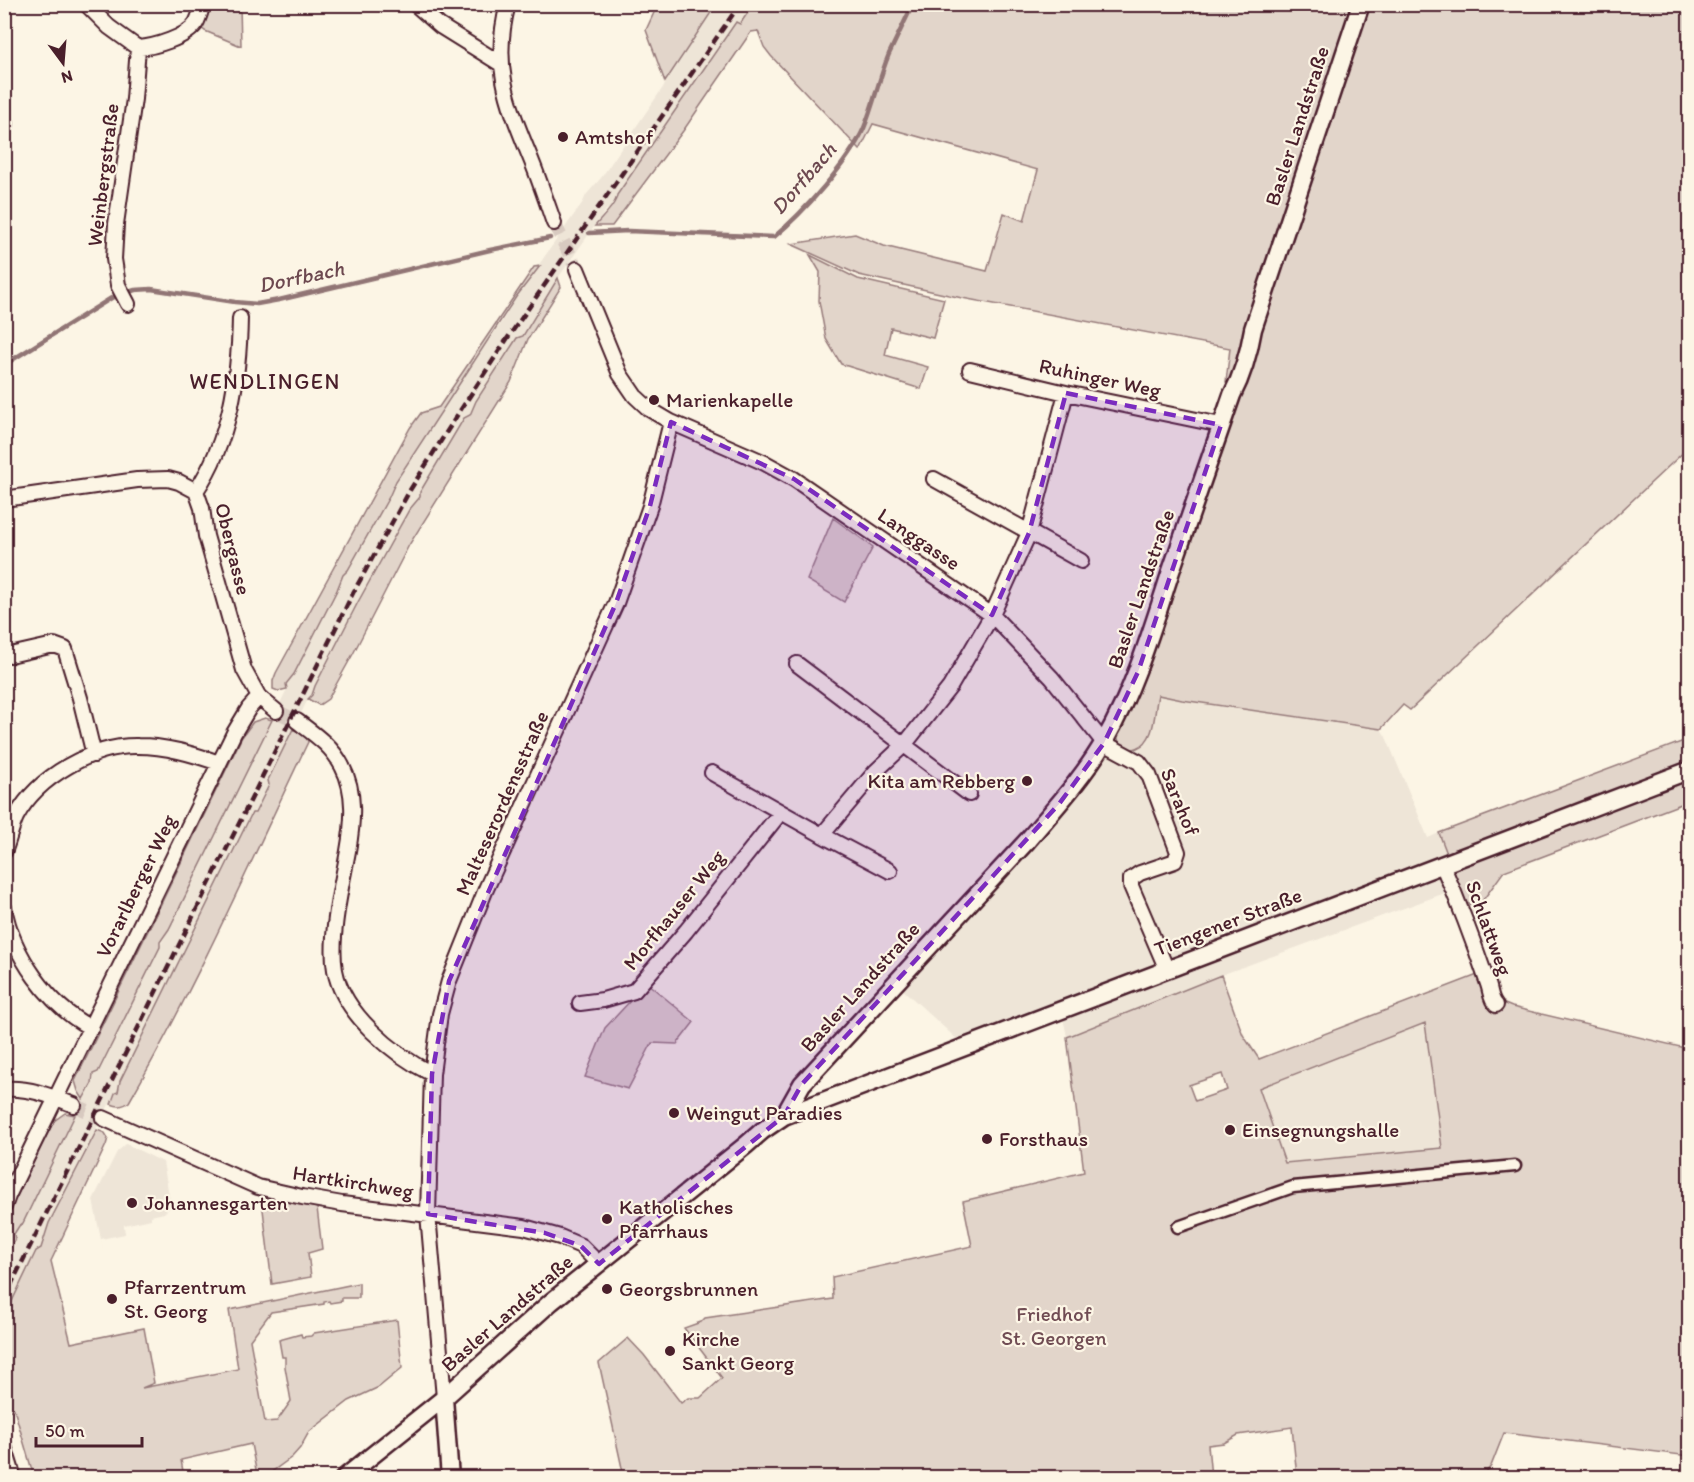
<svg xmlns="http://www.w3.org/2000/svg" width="1694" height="1482" viewBox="0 0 1694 1482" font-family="Itim,sans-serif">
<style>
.built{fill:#eee5d7}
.green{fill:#e2d5ca;stroke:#967a7a;stroke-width:1.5;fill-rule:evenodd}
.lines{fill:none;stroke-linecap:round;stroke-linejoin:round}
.stream{stroke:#917474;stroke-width:4.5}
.minor-tunnel{stroke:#d8cac0;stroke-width:14;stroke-dasharray:14 7;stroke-linecap:butt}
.pedestrian-casing{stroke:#4a1f2b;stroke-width:15}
.minor-casing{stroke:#4a1f2b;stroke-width:18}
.tertiary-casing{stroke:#4a1f2b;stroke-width:21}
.pedestrian{stroke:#fcf5e5;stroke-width:10}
.minor{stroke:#fcf5e5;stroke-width:14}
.tertiary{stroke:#fcf5e5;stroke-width:16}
.rail{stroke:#4a1f2b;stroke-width:4.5;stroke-dasharray:9 4.5;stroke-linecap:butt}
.marked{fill:#7b2cbf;fill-opacity:0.2;stroke:#7b2cbf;stroke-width:4.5;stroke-dasharray:12 8;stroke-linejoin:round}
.poi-dot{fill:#4a1f2b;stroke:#fcf5e5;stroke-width:2}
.labels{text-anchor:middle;stroke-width:4.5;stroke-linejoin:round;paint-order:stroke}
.street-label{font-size:21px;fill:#4a1f2b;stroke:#fcf5e5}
.poi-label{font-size:21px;fill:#4a1f2b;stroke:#fcf5e5;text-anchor:start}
.park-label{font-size:21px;fill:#704c53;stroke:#fcf5e5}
.water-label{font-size:22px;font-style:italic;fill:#6d4950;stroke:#fcf5e5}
.neighbourhood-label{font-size:22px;letter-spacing:1.5px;fill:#4a1f2b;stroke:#fcf5e5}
</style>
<rect width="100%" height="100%" fill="#fcf5e5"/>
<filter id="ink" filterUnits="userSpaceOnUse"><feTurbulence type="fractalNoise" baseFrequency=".0167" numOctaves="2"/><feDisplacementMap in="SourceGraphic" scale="12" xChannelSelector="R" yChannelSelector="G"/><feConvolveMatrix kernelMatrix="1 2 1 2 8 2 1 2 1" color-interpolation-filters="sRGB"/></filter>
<g filter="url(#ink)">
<!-- built -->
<path class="built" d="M716 5H753L740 24 735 22 617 195V200L612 208 606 210 558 278 523 337 476 401 470 415 464 418 420 491V497L409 510 358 602 315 686 312 695 308 699 268 780 269 785 255 813H252L120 1081 118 1092 115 1093 90 1141 49 1223 41 1249 36 1251 5 1316 4 1260 15 1239 14 1234 19 1226 23 1223 91 1083 93 1074 169 929 287 689 286 684 294 674 337 590 343 575 348 570 389 497 396 481 399 478 452 394 503 320 516 297 583 202 586 195 601 178 664 86Z
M1158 695 1182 700 1381 729 1386 737 1428 838 1439 833 1466 902 1478 907 1474 915 1479 944 1500 1002 1495 1014 1488 1006 1480 974 1470 956 1445 893 1221 975 1067 1037 1060 1003 960 1042 900 987 1117 734 1136 749 1147 742 1150 736Z
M1425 1023 1442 1148 1284 1163 1259 1088Z
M126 1144 163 1162 171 1206 164 1213 151 1216V1219L124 1225 125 1234 101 1239 105 1259 93 1200 117 1152Z"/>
<!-- green -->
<path class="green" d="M658 4 716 5 665 82 646 30Z
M203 5H240L241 46 205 31 196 24Z
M753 5H1689V447L1410 710 1403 705 1381 729 1182 700 1158 695C1154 711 1156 741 1137 748 1130 751 1124 748 1119 743L1117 734 1134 699 1181 554 1240 388 1226 382 1230 348 962 298 859 275 791 244 855 234 884 246 987 271 1004 213 1024 221 1038 170 873 124 860 150 771 56 764 47 758 31 751 32 683 131 612 226H595C602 217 616 205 617 195L736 22 740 24Z
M5 67H6L14 124 9 156H5Z
M810 255 858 279 944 299 933 338 891 328 885 355 928 367 921 389 841 364 826 339 819 301 820 272Z
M540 266 516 297 396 481 389 497 348 570 343 575 337 590 294 674 286 684 287 689 278 691 273 689V681L276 673 410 428 421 413 439 407 534 267Z
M558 278 561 287 528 339 511 382 409 545 353 654 328 699 319 705 308 699 312 695 315 686 358 602 409 510 420 497V492L464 418 470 415 476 401 517 338 523 336Z
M833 518 873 547 844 602 807 580Z
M265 718 272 720 169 929 160 942V947L98 1072 93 1074 92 1083 83 1099 78 1091 75 1081 242 737 253 722Z
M293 729 306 736 308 742C250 863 196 986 129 1102 123 1107 118 1107 111 1104L115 1093 118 1092 120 1081 252 813H255L269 785 268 780Z
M1689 739V801L1504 871 1478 907 1466 903 1439 833Z
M1480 974 1487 1006 1495 1014 1500 1002 1512 1007 1689 1049V1456L1504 1433 1491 1466 1482 1477H1297L1292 1427 1238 1435 1224 1443 1208 1445 1211 1477H624L599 1363 628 1338 644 1355 681 1403 688 1398H700L722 1378 684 1328 701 1322 705 1318 833 1299 832 1277 972 1246 963 1201 1084 1172 1067 1037 1221 975 1243 1035 1259 1059ZM1425 1023 1442 1148 1285 1163 1259 1088ZM1222 1074 1227 1090 1195 1101 1189 1085Z
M647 983 694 1022 677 1044 652 1043 628 1089 585 1077 605 1028Z
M65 1113 75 1115 23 1223 19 1226 14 1234 15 1239 5 1260V1220L54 1121Z
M97 1130 105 1133 108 1138 106 1145 51 1261 71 1343 144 1328 154 1383 142 1388 238 1369 229 1310 359 1283V1298H342V1301L330 1303 329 1301 324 1302V1304L271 1312 250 1340 265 1422 277 1421 291 1401 285 1367V1357H282L279 1340 301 1334 302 1337 311 1336 314 1333 397 1320 402 1368 379 1387 349 1401 309 1432 300 1448 292 1457 270 1473 257 1475 251 1444 181 1460 184 1477H34L14 1409 5 1412V1316L36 1251 41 1248 49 1223Z
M261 1193 317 1208 322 1249 308 1253 311 1277 272 1284Z"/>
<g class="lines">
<!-- stream -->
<path class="stream" d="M589 233 628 231 774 237C803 213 849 162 864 128 874 104 879 78 889 54 897 37 905 21 913 4
M4 365 113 297 135 290 151 289 235 302 257 304 279 300 490 250 550 238"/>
<!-- minor-tunnel -->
<path class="minor-tunnel" d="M554 223 577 269
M276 711 297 721
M74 1105 103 1118"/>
<!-- pedestrian casing -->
<g class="pedestrian-casing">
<path id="pedestrian" d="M1178 1227 1293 1187 1515 1166"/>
</g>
<!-- minor casing -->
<g class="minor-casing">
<path id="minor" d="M86 4 109 27 138 48C154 47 188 37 196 23 199 18 201 10 203 4
M415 4 440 26 501 64
M508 4C491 67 509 105 532 162 540 182 547 203 554 223
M577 269 620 374 635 396 649 409 671 422 765 463 794 479 992 615 1052 678 1104 743 1139 762 1149 775 1178 852 1175 861 1140 873 1131 879V886L1167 970
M128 304 118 285 114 259 116 224 134 99 138 48
M970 370 1066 393 1221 425
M934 479 1081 561
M196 491 202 508 206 536 244 670 259 697 276 711
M196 491C230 440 239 378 240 318
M4 499 137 480 168 479 179 482 196 491
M10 655 54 645 65 649 80 698 94 755
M797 664 969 794
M297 721C314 734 332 746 342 766 356 792 353 823 348 851 342 884 329 937 335 970 343 1014 394 1055 432 1074
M781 812 822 835 876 771 905 744 950 687 992 615 1029 533 1066 393
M822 835 890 871
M4 852C9 840 11 828 16 817 37 777 93 745 138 746 166 746 193 754 219 763
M1442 864C1459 903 1474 943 1488 984 1491 992 1490 999 1496 1005
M4 907C12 955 49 1006 91 1028
M580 1003 603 1000 634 991 686 931 781 812 712 773
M4 1089C29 1087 51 1096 74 1105
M103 1118 258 1187 302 1197 342 1204 524 1227 560 1237 581 1246 599 1264
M4 1207 8 1196 234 733 249 708 259 697
M444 1398 428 1214 432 1074 440 1014 449 981 486 889 616 603 650 506 671 422
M4 1446 14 1478"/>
</g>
<!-- tertiary casing -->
<g class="tertiary-casing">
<path id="tertiary" d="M784 1116 1690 770
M444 1398 450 1478
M344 1478 444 1398 551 1302 746 1145 762 1131 784 1116 802 1084 1027 841C1054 809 1084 777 1105 740 1135 687 1152 629 1171 571 1191 512 1212 454 1232 395 1243 374 1249 352 1253 329L1361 4"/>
</g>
<!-- pedestrian -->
<use href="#pedestrian" class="pedestrian"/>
<!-- minor -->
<use href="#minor" class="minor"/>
<!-- tertiary -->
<use href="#tertiary" class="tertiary"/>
<!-- rail -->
<path class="rail" d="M4 1299 353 593 410 490 456 417 507 339 740 4"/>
</g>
</g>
<!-- marked area -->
<path class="marked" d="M1066 393 1221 425 1138 672 1104 743 1059 804 802 1084 784 1116 599 1264 581 1246 545 1233 428 1214 432 1074 449 981 616 603 650 506 671 422 794 479 992 615 1029 533Z"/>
<!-- markers -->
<g class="poi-dot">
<circle cx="563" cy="137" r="6"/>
<circle cx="654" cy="400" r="6"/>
<circle cx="1027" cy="781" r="6"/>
<circle cx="674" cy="1113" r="6"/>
<circle cx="1230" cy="1130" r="6"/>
<circle cx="987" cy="1139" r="6"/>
<circle cx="132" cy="1203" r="6"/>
<circle cx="607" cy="1219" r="6"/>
<circle cx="607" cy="1289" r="6"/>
<circle cx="112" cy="1299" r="6"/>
<circle cx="670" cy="1351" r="6"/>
</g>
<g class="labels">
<!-- street labels -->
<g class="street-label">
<text transform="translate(1297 126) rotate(-72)" y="7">Basler Landstraße</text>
<text transform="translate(103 175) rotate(-83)" y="7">Weinbergstraße</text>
<text transform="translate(1100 378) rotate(12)" y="7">Ruhinger Weg</text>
<text transform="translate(919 539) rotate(34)" y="7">Langgasse</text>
<text transform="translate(233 549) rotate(76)" y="7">Obergasse</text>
<text transform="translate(1141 589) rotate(-71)" y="7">Basler Landstraße</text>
<text transform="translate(1180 802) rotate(68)" y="7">Sarahof</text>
<text transform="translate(502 803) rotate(-66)" y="7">Malteserordensstraße</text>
<text transform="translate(136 886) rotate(-64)" y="7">Vorarlberger Weg</text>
<text transform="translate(674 910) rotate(-51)" y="7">Morfhauser Weg</text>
<text transform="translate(1228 922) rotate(-21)" y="7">Tiengener Straße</text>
<text transform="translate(1489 928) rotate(70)" y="7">Schlattweg</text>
<text transform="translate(860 987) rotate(-48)" y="7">Basler Landstraße</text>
<text transform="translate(353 1182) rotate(9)" y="7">Hartkirchweg</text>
<text transform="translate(507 1313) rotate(-41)" y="7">Basler Landstraße</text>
</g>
<!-- poi labels -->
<g class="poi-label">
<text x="575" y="144">Amtshof</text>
<text x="666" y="407">Marienkapelle</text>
<text x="1015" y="788" text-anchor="end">Kita am Rebberg</text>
<text x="686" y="1120">Weingut Paradies</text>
<text x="1242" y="1137">Einsegnungshalle</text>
<text x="999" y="1146">Forsthaus</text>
<text x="144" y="1210">Johannesgarten</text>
<text x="619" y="1214">Katholisches<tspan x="619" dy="24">Pfarrhaus</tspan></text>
<text x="124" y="1294">Pfarrzentrum<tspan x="124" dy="24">St. Georg</tspan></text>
<text x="619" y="1296">Georgsbrunnen</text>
<text x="682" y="1346">Kirche<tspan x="682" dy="24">Sankt Georg</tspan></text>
</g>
<!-- park labels -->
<g class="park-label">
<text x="1054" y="1321">Friedhof<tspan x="1054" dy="24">St. Georgen</tspan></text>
</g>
<!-- water labels -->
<g class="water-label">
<text transform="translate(803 178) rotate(-49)" y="8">Dorfbach</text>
<text transform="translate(301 276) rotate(-12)" y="8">Dorfbach</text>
</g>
<!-- neighbourhood labels -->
<g class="neighbourhood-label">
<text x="265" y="389">WENDLINGEN</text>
</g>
</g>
<!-- margin -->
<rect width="1694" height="1482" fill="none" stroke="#fcf5e5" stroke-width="24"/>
<rect x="12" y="12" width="1670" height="1458" fill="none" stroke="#4a1f2b" stroke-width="2" filter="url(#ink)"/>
<!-- north arrow -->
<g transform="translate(63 63) rotate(164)" stroke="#fcf5e5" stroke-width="4.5" paint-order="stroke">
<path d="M0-4.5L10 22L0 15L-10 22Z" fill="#4a1f2b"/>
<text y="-9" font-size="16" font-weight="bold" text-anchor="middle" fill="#4a1f2b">N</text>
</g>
<!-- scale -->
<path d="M36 1437v9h106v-9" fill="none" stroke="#4a1f2b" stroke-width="3"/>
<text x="45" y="1437" font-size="18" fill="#4a1f2b" stroke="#fcf5e5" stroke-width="4.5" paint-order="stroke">50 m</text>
</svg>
